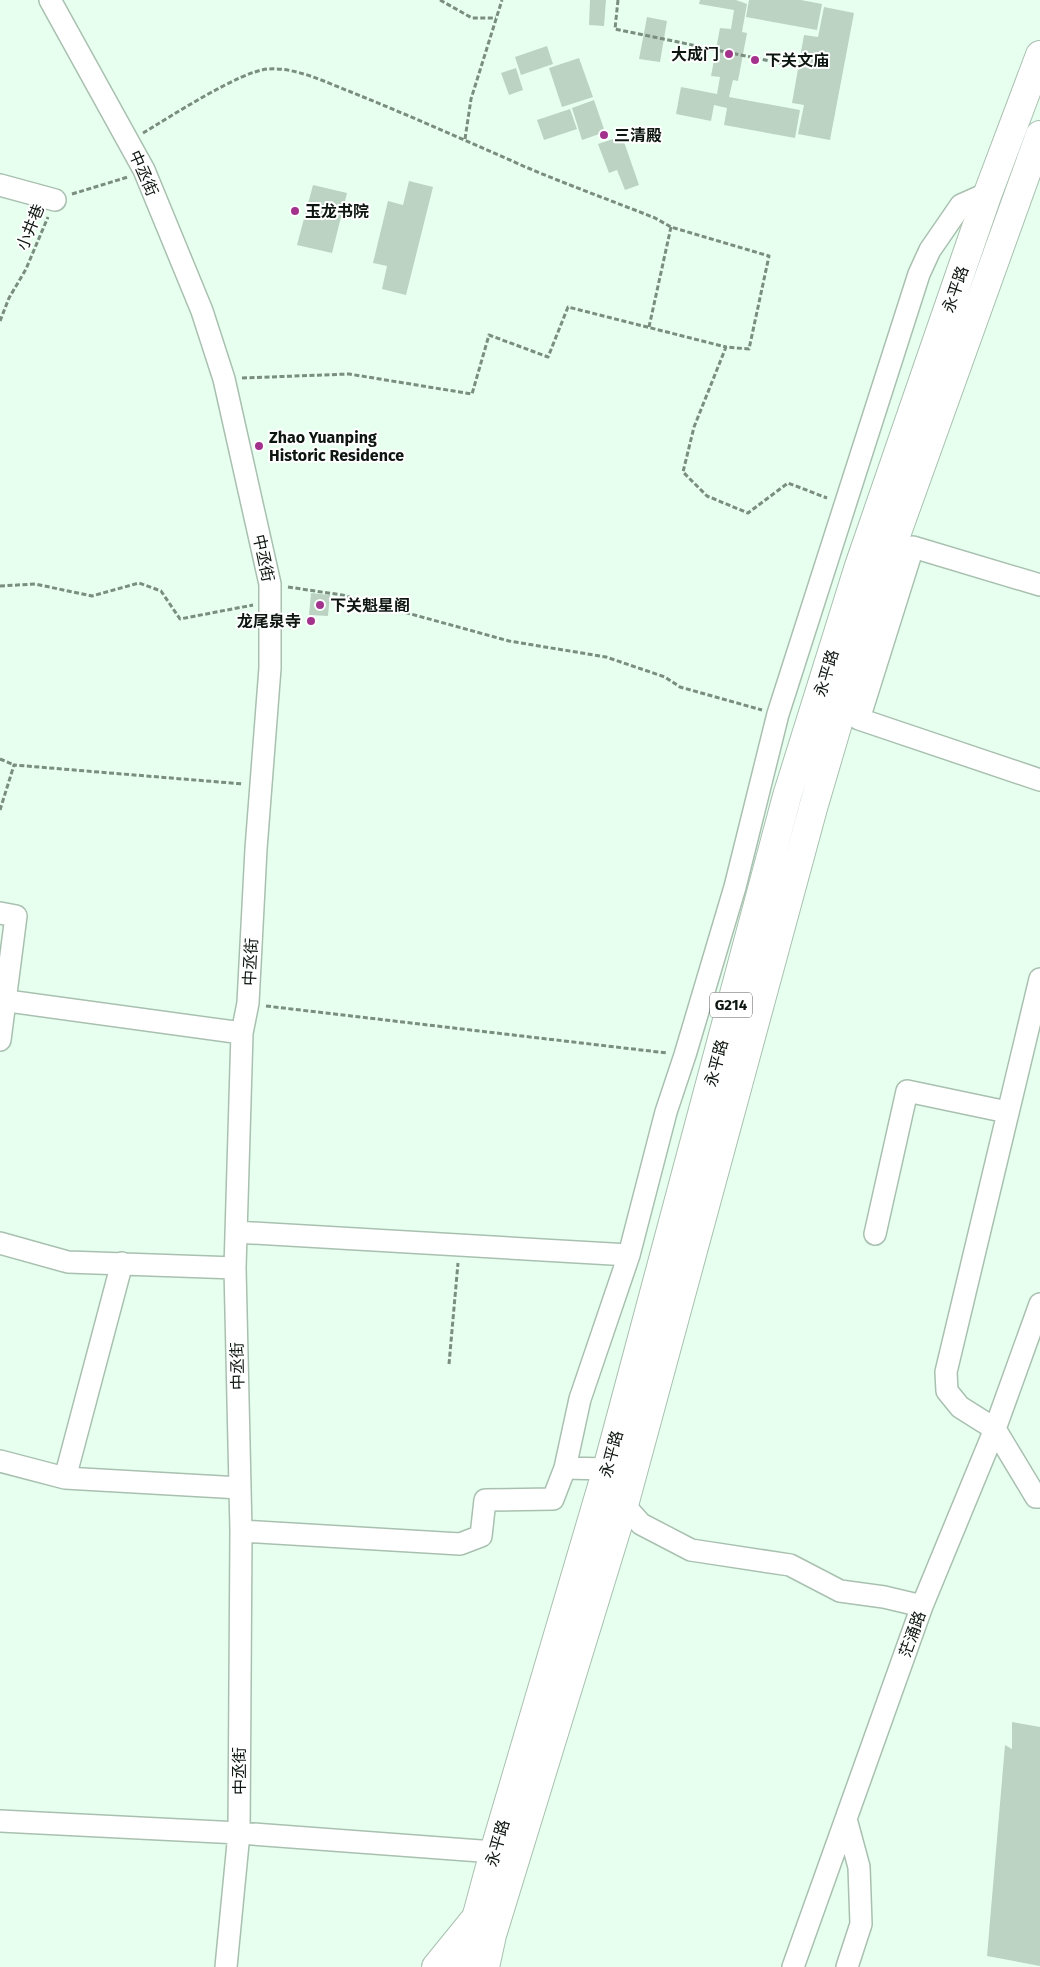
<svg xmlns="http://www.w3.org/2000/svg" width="1040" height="1967" viewBox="0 0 1040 1967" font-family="'Fira Sans','Noto Sans SC',sans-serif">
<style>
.building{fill:#bcd3c4}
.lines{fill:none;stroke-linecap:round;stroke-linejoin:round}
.minor-casing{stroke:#a9c0b0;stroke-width:24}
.major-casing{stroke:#a9c0b0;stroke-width:30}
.highway-casing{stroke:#a9c0b0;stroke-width:30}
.path{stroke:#7b8c81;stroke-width:3;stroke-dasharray:5 2.5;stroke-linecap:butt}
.minor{stroke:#fff;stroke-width:21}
.major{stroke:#fff;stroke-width:28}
.highway{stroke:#fff;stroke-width:28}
.poi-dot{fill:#a3328d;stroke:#fff;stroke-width:2}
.labels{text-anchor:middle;stroke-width:4;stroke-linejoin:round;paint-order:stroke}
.shield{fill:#fff;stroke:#565c58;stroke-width:1}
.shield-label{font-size:15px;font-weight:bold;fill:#0e1611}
.poi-label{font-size:16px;font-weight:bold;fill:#0e1611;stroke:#fff;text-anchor:start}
.street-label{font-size:16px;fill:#0e1611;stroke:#fff}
</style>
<rect width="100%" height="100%" fill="#e6ffee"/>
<!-- building -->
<path class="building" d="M590 0H606L604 26 589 25Z
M700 0H736L747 4 742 32 747 33 738 81 733 80 729 97 800 110 795 138 724 125 727 108 714 105 711 121 676 114 681 87 717 94 720 77 711 76 720 28 731 29 734 10 699 4Z
M749 0H801L822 4 817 30 746 17Z
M824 7 854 13 830 140 798 134 804 105 792 103 804 35 818 37Z
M647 17 667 21 660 62 639 59Z
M547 46 553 64 521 75 515 57Z
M579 58 593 97 562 107 549 68Z
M516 68 523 90 509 95 501 73Z
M594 100 605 132 582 140 572 108Z
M570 109 577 129 544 140 537 120Z
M622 136 639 185 625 190 617 170 609 173 598 144Z
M409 181 433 187 406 295 382 289 387 266 373 263 388 201 403 205Z
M313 185 347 193 332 253 297 245Z
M311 593 330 595 328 616 309 615Z
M1012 1722 1040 1727V1966L987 1956 1005 1745 1012 1749Z"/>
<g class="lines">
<!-- minor casing -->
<g class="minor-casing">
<path id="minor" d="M50 0 144 170 202 311 224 379 270 584V668L256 849 248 1003 242 1033 235 1268 241 1531 239 1833 226 1967
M0 185 55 200
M1040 585 913 547 859 719 1040 780
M0 913 16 916 0 1040
M1040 979 946 1372 947 1391 960 1407 995 1429 1036 1497H1040
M0 1000 242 1033
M236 1232 629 1255
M875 1234 907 1091 1007 1112
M0 1243 68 1262 235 1268
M0 1461 65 1478 240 1488
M607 1469 565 1468 580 1399 629 1255 666 1112 685 1055 735 887 778 714 919 274 930 250 961 205 988 193
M65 1478 122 1263
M624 1505 641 1524 691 1550 790 1565 840 1591 884 1597 922 1606
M241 1531 460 1544 481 1536 485 1500 553 1499 565 1468
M846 1819 859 1867 861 1924 847 1967
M0 1821 239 1833 494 1852
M793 1967 922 1606 995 1429 1040 1304"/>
</g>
<!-- major casing -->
<g class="major-casing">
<path id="major" d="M436 1967 475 1919"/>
</g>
<!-- highway casing -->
<g class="highway-casing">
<path id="highway" d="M463 1967 494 1852 607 1469 787 796 859 566 988 193 1040 55
M485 1967 492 1935 624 1505 813 808 881 577 1040 135"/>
</g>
<!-- path -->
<path class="path" d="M440 0 472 18H496
M618 0 615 29 794 66
M143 133C170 117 240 71 268 69 296 67 325 82 351 92 408 115 465 140 521 165 565 184 610 200 655 218L671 227 769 256 749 349 726 347 694 427 683 472 707 496 748 513 788 483 827 498
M465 139 471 99 502 0
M72 194 128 177
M0 321 9 298 26 269 48 217
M649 327 671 227
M242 378 349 374 472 394 489 335 548 357 568 307 726 347
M0 586 35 584 92 596 139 583 161 591 180 619 253 605
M288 587 342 595 509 641 606 657 665 677 680 687 762 710
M0 759 14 765
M0 810 14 765 243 784
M266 1006 667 1053
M449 1364 458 1263"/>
<!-- minor -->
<use href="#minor" class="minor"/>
<!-- major -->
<use href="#major" class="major"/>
<!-- highway -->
<use href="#highway" class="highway"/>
</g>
<!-- markers -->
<g class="poi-dot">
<circle cx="729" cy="54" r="5"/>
<circle cx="755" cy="60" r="5"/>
<circle cx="604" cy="135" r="5"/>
<circle cx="295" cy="211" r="5"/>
<circle cx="259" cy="446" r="5"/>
<circle cx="320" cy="605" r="5"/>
<circle cx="311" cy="621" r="5"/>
</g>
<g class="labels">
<!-- shield labels -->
<rect class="shield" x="710" y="992.5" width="42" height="25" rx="4"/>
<g class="shield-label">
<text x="731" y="1010">G214</text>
</g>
<!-- poi labels -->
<g class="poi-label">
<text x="719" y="60" text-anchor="end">大成门</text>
<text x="765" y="66">下关文庙</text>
<text x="614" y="141">三清殿</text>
<text x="305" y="217">玉龙书院</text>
<text x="269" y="443">Zhao Yuanping<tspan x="269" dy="18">Historic Residence</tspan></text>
<text x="330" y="611">下关魁星阁</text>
<text x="301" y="627" text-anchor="end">龙尾泉寺</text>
</g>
<!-- street labels -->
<g class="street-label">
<text transform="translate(144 173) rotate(66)" y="6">中丞街</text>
<text transform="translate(30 227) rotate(-68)" y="6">小井巷</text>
<text transform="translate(955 289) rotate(-71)" y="6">永平路</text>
<text transform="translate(264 558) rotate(78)" y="6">中丞街</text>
<text transform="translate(826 673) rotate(-73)" y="6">永平路</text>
<text transform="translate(250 962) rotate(-87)" y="6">中丞街</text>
<text transform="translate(716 1063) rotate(-75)" y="6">永平路</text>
<text transform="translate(237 1366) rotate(-91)" y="6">中丞街</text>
<text transform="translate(611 1454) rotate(-75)" y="6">永平路</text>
<text transform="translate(912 1634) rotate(-70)" y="6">茫涌路</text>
<text transform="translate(239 1771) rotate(-90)" y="6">中丞街</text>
<text transform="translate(497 1843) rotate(-74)" y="6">永平路</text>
</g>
</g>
</svg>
